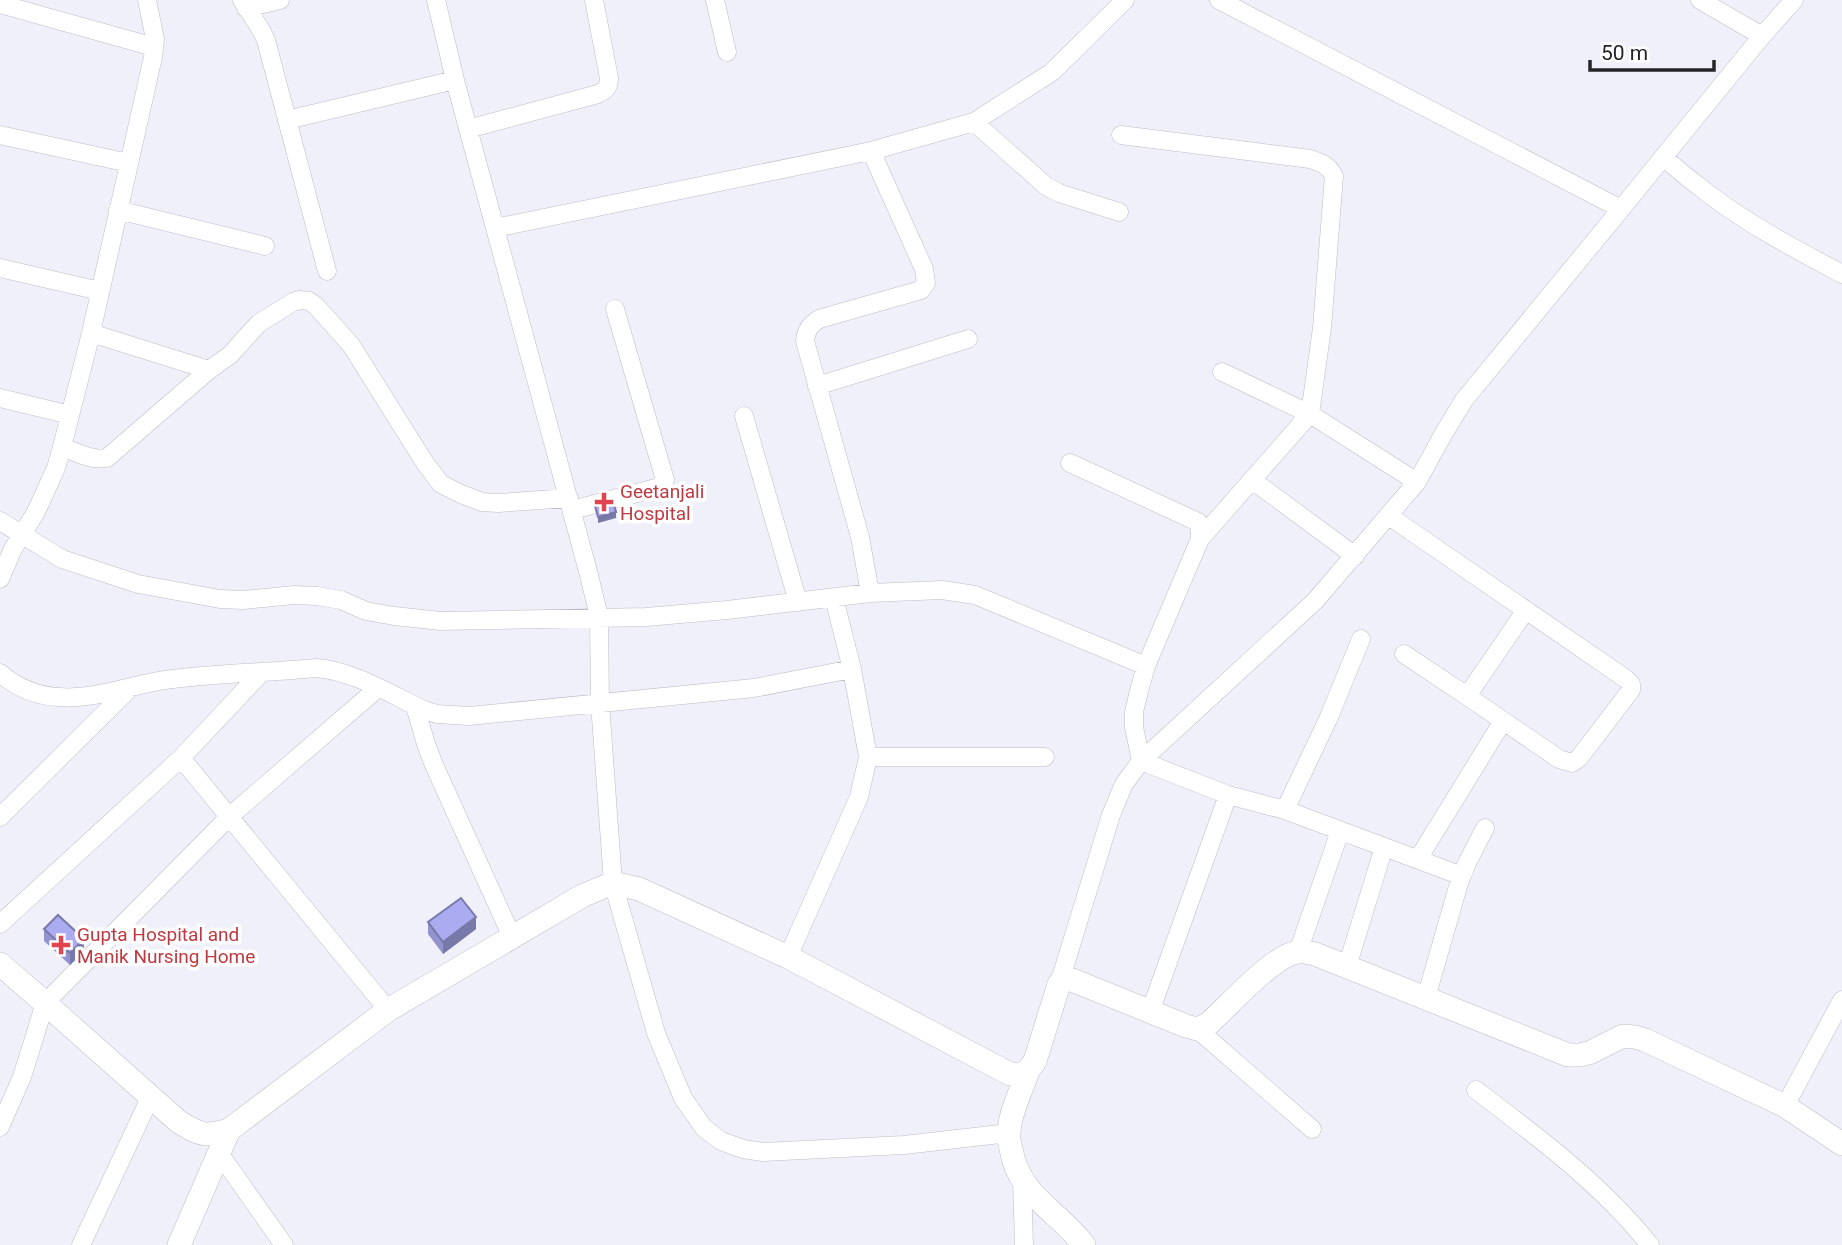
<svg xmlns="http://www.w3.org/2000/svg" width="1842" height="1245" viewBox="0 0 1842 1245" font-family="Roboto,sans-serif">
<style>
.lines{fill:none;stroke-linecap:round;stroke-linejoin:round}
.minor-casing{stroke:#bcbcc6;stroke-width:19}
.tertiary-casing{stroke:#bcbcc6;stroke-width:24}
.minor{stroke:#fff;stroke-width:18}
.tertiary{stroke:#fff;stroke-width:23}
.wall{fill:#9393cf}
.shaded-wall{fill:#7878a9}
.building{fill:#ababf1;stroke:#7878a9;stroke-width:2}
.health-dot{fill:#e0444e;stroke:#fff;stroke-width:2.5}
.labels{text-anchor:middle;stroke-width:7;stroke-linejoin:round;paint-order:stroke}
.health-label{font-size:19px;fill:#be3a42;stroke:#fff;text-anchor:start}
</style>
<rect width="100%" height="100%" fill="#f0f0fb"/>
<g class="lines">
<!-- minor casing -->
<g class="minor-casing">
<path id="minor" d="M242 0 261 30 266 40 327 271
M436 0 456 84 589 575 599 617 600 703 613 883 656 1033 683 1098 704 1128 721 1141 743 1149 763 1152 904 1145 1009 1133
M715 0 727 52
M1219 0 1621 209 1762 36 1794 0
M1700 0 1762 36
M0 4 154 47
M246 8 280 0
M287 120 455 80
M974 122 1046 186 1059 193 1119 212
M468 129 598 94C606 90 609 87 609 78L594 0
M0 135 129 163
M1121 135 1310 159C1322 163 1328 165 1334 176L1322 328 1310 414 1200 539 1146 666 1139 691 1134 712V727L1141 761 1228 795 1285 810 1462 876
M1663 157C1678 170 1694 183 1710 195 1751 226 1797 250 1842 274
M118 210 265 246
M495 228 871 151 974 122 1052 72 1125 0
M0 268 100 291
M91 333 209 370
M1222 372 1310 414 1417 482
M817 386 968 339
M0 398 70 415
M744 416 798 602
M62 447C76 452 92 461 107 458L209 370 230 355 259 323 293 302 300 300 309 301 316 306 351 345 425 463 441 484 461 494 482 502 498 503 569 498
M1070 463 1198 522 1200 528V539
M1252 480 1355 556
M572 510 660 487 663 485 665 480 615 309
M1389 516 1626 679 1631 684V690L1579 758 1572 763 1559 759 1467 696 1404 654
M0 521 62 559 138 584 220 599 243 600 294 595 317 596 341 600 366 611 394 616 441 621 646 617 727 610 870 593 942 590 975 595 1146 666
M0 579 13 549 36 512 56 468 62 447 91 333 153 57 155 39 147 0
M870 593 860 537 805 341C806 330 810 325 819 319L921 290 926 283 924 269 871 151
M0 673C16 687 37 696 59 697 95 700 130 685 165 680 215 673 266 673 316 668 354 671 390 694 424 710L437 714 469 716 754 688 852 669
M1467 696 1526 610
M415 706 426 744 434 765 512 937
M868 757H1045
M181 758 388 1010
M1285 810 1329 717 1361 639
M0 817 130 688
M1418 859 1503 721
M0 924 181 758 261 673
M1298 952 1340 831
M788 957 859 797 868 757 852 669 834 598
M1347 967 1384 847
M1059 984 1111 815 1124 784 1141 761 1315 601 1417 482 1444 433 1464 400 1621 209
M1426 998 1459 883 1468 861 1485 828
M1150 1012 1228 795
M1197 1029 1312 1129
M1476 1090C1538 1137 1601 1184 1650 1245
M1785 1106 1842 1000
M0 1127 22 1077 45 1003 230 816 378 688
M219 1153 284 1245
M1022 1181 1024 1245
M81 1245 150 1098"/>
</g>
<!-- tertiary casing -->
<g class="tertiary-casing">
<path id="tertiary" d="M0 964 45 1003 179 1122C201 1135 204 1137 229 1130L388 1010 582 896 613 883 639 889 788 957 1010 1074C1023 1076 1028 1072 1035 1061L1059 984 1065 979 1072 980 1186 1026 1197 1029 1208 1024C1229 1006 1273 955 1298 952 1303 951 1310 953 1315 954L1568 1055H1579L1589 1053 1623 1036 1635 1037 1645 1040 1785 1106 1842 1144
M1028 1071C1022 1089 1009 1114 1009 1133 1008 1138 1010 1144 1011 1149 1019 1196 1057 1210 1084 1245
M179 1245 229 1130"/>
</g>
<!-- minor -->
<use href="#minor" class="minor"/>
<!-- tertiary -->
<use href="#tertiary" class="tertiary"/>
</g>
<!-- wall -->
<path class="wall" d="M428 922 476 929 443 954 428 934Z
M44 929 84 951 70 965 44 941Z"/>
<!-- shaded-wall -->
<path class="shaded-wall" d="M616 512V518L598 523V517Z
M476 917V929L443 954V942Z
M84 939V951L70 965V953Z"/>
<!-- building -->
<path class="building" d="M613 501 616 512 598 517 595 506Z
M461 898 476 917 443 942 428 922Z
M58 915 84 939 70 953 44 929Z"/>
<!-- markers -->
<g class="health-dot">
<path d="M600.5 491.5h7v7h7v7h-7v7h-7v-7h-7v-7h7z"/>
<path d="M57.5 934.5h7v7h7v7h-7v7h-7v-7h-7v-7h7z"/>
</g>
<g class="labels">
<!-- health labels -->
<g class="health-label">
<text x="620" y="498">Geetanjali<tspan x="620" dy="22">Hospital</tspan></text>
<text x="77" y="941">Gupta Hospital and<tspan x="77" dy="22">Manik Nursing Home</tspan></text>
</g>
</g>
<!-- scale -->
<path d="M1590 60v10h124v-10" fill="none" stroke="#242428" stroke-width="3.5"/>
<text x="1601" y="60" font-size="21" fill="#242428" stroke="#ffffff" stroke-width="5" paint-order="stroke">50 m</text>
</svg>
